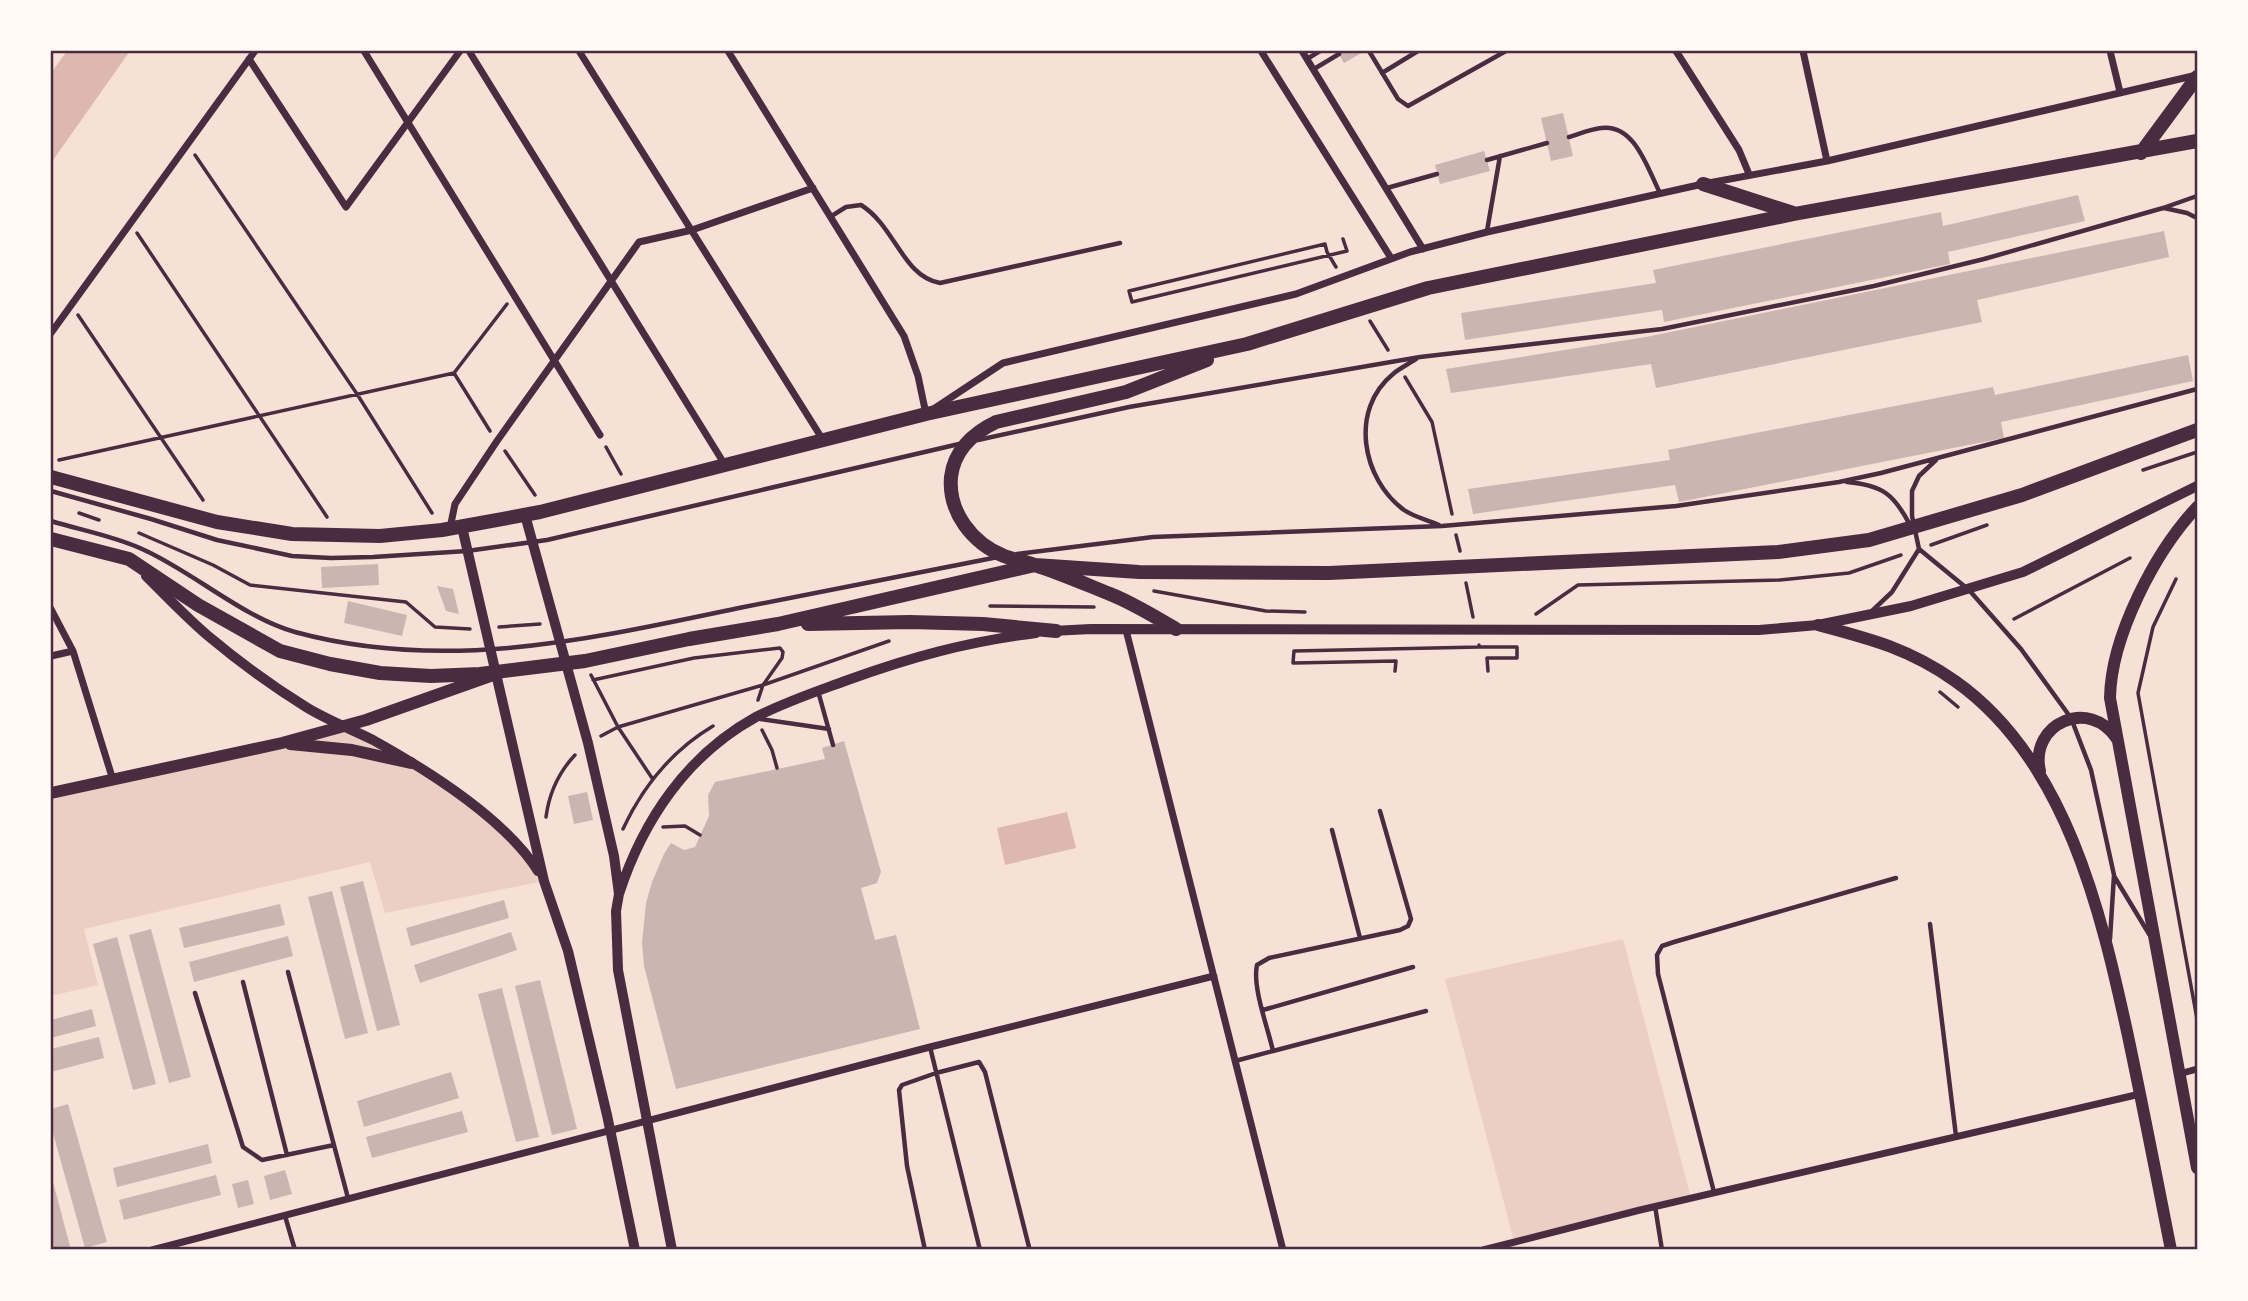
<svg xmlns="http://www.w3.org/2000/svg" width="2248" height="1301" viewBox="0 0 2248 1301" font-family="Montserrat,sans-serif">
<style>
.green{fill:#ebcfc5}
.water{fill:#dcb8b0}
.building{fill:#ccb4b1}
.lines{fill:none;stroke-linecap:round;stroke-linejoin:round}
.path{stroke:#4a2c40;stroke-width:3.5}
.service{stroke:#4a2c40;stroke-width:4.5}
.minor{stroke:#4a2c40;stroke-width:7}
.tertiary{stroke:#4a2c40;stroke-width:10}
.secondary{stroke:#4a2c40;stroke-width:12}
.primary{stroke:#4a2c40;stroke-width:12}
.trunk{stroke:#4a2c40;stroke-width:14}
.neatline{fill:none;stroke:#4a2c40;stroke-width:2.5}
</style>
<rect width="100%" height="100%" fill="#f7e1d7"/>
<!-- green -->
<path class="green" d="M343 725 481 812 544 881 385 913 370 862 84 929 98 985 51 996V793Z
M1623 939 1691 1198 1514 1241 1445 979Z"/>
<!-- water -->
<path class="water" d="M67 51H130L51 163V73Z
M1067 812 1076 848 1005 865 997 828Z"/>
<!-- building -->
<path class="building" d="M1337 51H1362L1363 52 1344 63Z
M1563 113 1573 156 1551 161 1541 118Z
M1484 151 1490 171 1440 184 1435 165Z
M2078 195 2085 221 1948 252 1950 264 1664 322 1662 310 1465 340 1461 313 1656 283 1653 270 1941 212 1943 226Z
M2164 231 2169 257 1977 300 1982 322 1656 388 1651 364 1451 393 1446 369 1646 337Z
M2188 355 2193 381 2001 422 2004 438 1679 502 1675 485 1473 514 1468 489 1670 460 1668 450 1993 387 1995 395Z
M378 564 379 585 322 588 321 567Z
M437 586 453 589 459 614 446 611Z
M348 601 407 615 402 636 344 623Z
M844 741 881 872 877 883 861 888 875 940 896 935 920 1029 676 1089 644 966 642 942 646 903 652 882 664 854 671 843 684 850 695 847 709 816 708 795 715 782 825 759 822 748Z
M587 792 593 820 574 824 568 796Z
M363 881 400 1025 377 1031 340 887Z
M332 891 368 1033 345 1039 308 897Z
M504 900 509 918 411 946 406 928Z
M280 904 285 925 184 948 179 928Z
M151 929 191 1077 169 1083 129 935Z
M511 932 517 950 420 983 414 965Z
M288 936 293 956 194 982 189 962Z
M117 937 156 1084 133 1090 93 944Z
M540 980 577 1129 552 1135 515 986Z
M502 988 539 1137 516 1142 478 994Z
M92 1009 96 1026 51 1038V1020Z
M99 1037 104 1058 51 1072V1049Z
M451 1072 459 1098 364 1127 357 1101Z
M68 1104 107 1242 85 1248 51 1126V1109Z
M462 1111 468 1132 372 1158 366 1137Z
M208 1144 212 1163 117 1187 113 1168Z
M285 1170 292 1194 270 1200 264 1176Z
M216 1175 221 1195 124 1220 119 1200Z
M51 1178H52L71 1250H51Z
M248 1180 254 1204 238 1208 232 1184Z"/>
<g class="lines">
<!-- path -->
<path class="path" d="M195 155 357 394 432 513
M137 233 327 517
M1336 267 1327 252 1325 244 1129 291 1132 302 1347 251 1343 239
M78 315 203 500
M1370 321 1388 350
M454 373 490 431
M1405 377 1432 422 1452 514
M606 447 621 474
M505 451 535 495
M59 460 454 373 507 304
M2143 470 2197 452
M79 513 99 520
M139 533 213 565 250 585 406 602 435 627 470 629
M1456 535 1460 551
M1931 545 1987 525
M2176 579 2153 627 2138 693 2197 1019
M1466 583 1473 617
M1154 591 1266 611 1305 612
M990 606 1094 607
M1536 614 1578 585 1780 580 1849 573 1901 555
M2014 619 2130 558
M499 627 540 624
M1479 647H1517V658H1487L1488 671
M1395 671 1396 661 1293 663 1294 651 1479 647V645
M591 675 618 727 652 778
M593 680 694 658 780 648 783 652 782 658 763 685 758 700
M1940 692 1958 707
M762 730 772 750 777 768
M601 736 618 727 763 685 889 641
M546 817C549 794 559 772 575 755
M663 827 685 826 700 835
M623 829C643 786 671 751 713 726"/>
<!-- service -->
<path class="service" d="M1369 51 1398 99 1408 106 1506 51
M1307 59 1320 51
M1314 69 1339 54
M1382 73 1418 51
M1569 137C1579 134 1591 129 1601 128 1635 123 1648 170 1660 193
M1487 160 1547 143
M1387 188 1437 174
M2164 208 2187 213 2197 218
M830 217 846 207 861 205C895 226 903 277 940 283L1120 243
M1487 231 1500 156
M1416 359C1409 364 1400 368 1393 374 1349 410 1362 479 1404 510 1414 517 1428 520 1439 525
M978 440 1129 407 1420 357 1662 329 1874 286 1984 259 2163 208 2197 196
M1936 460 1919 476 1912 491V516L1919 549 1969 590 2021 649 2071 718 2091 770 2114 875 2110 939
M1847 482C1882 485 1894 494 1910 525
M51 491 151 519 217 540 292 556 331 558 373 557 467 551 547 540 959 444
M51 521C80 530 114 536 142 549 192 571 242 617 295 632 445 673 591 639 739 608 825 591 912 574 998 557
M1017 554 1153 537 1442 526 1676 506 1839 482 1881 473 2197 389
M1872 611 1892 592 1919 549
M818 691 833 745
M760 719 829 729
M1380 811 1411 919 1408 926 1400 930 1269 958 1257 965C1252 987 1268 1028 1273 1051L1426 1011
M1332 830 1360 938
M2114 876 2149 934
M1930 924 1956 1136
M288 972 348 1198
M243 982 287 1155
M195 993 243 1147 262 1160 334 1145
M1263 1010 1413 967
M930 1047 980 1250
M1235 1061 1273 1051
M1714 1192 1658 974 1657 955 1662 946 1674 942 1896 878
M1655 1206 1662 1250
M285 1216 295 1250
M337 1250H338
M925 1250 907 1166 899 1090 902 1085 936 1073 979 1062 985 1072 1029 1247 1027 1250"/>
<!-- minor -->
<path class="minor" d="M364 51 600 435
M469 51 725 465
M579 51 823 440
M728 51 904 336 918 376 926 414 1003 363 1296 294 1410 252 1487 232 1703 184 1827 161 2197 75
M1261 51 1391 258
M1302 51 1423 249
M1676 51 1739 150 1749 174
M1803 51 1827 161
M2110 51 2120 92
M249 59 346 207 460 51
M51 333 255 51
M450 528 455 504 497 441 639 242 692 230 813 188
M51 609 73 651 113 780
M1126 630 1283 1250
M51 656 73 651
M2179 1074 2197 1069
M152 1250 930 1047 1214 976
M1483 1250 1640 1210 2140 1094"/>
<!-- tertiary -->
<path class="tertiary" d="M525 515 588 743 614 856 619 894 616 911 618 970 672 1250
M462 527 544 881 568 951 607 1115 635 1250
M146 576C166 596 186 617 207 635 238 661 272 686 306 707 327 720 351 729 373 740 427 770 505 819 538 871
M1052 631 1091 629 1759 630 1818 625 1911 606 2023 572 2197 486
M619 894C643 820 687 755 756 717 785 702 815 692 845 681 911 657 966 642 1036 633"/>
<!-- secondary -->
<path class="secondary" d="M2197 507C2155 552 2111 636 2110 698L2197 1168
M1818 625C1871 639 1910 649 1955 681 2066 759 2101 912 2128 1036 2143 1107 2157 1179 2171 1250
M2040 771C2029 723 2090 697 2117 739"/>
<!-- primary -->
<path class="primary" d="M290 744 352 750 411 763
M51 793 282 743 366 720 493 675"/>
<!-- trunk -->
<path class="trunk" d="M2141 153 2197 77
M1703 184 1793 213
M51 477 217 522 292 534 380 536 442 530 540 512 926 414 1247 344 1428 288 1794 214 2197 141
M51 539 129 559 198 605 280 651 330 664 380 673 431 676 480 674 585 661 689 639 778 624 1035 565 1139 572 1329 573 1778 552 1869 540 2022 495 2197 430
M808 624 910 622 983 624 1056 631
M1176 629C1155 617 1133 603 1110 594 1085 584 1060 573 1035 565 1025 561 1014 560 1004 556 972 543 948 512 951 477 954 451 973 433 996 422L1126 392 1207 360"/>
</g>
<!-- border -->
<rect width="2248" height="1301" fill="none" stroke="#fffaf5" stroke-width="105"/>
<rect x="52" y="52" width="2144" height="1196" class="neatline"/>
</svg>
